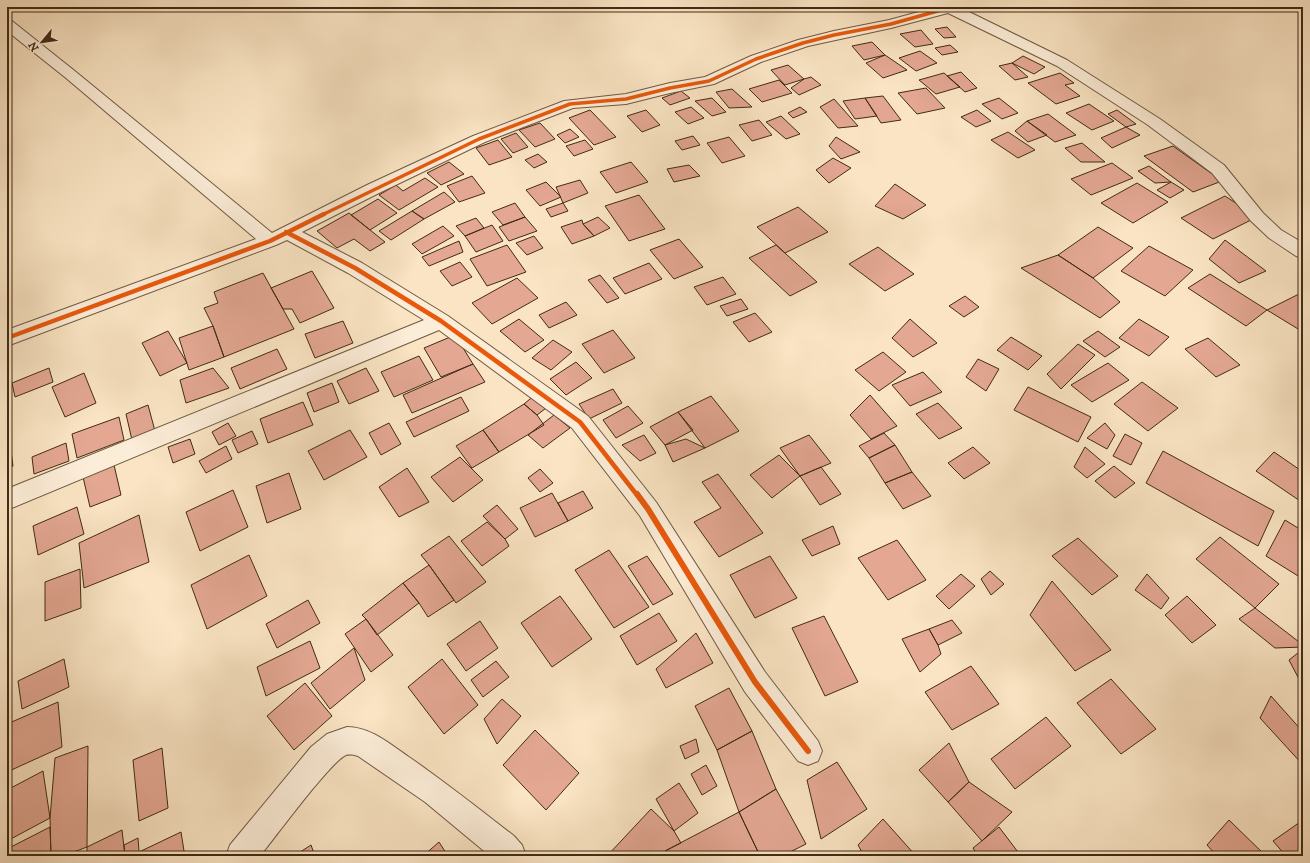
<svg xmlns="http://www.w3.org/2000/svg" width="1310" height="863" viewBox="0 0 1310 863" font-family="'IM FELL DW Pica',serif">
<style>
.building{fill:#e3a792;stroke:#422b15}
.lines{fill:none;stroke-linecap:round;stroke-linejoin:round}
.minor-casing{stroke:#705940;stroke-width:2}
.minor{fill:#fcedd8;fill-rule:evenodd}
.cycleway-far2-casing{stroke:#fcedd8;stroke-width:5.5}
.cycleway-far1-casing{stroke:#fcedd8;stroke-width:7}
.cycleway-casing{stroke:#fcedd8;stroke-width:8}
.cycleway-far2{stroke:#e8590c;stroke-width:3.5}
.cycleway-far1{stroke:#e8590c;stroke-width:4.5}
.cycleway{stroke:#e8590c;stroke-width:6}
</style>
<rect width="100%" height="100%" fill="#fae4c3"/>
<filter id="stains"><feTurbulence type="fractalNoise" baseFrequency=".005" numOctaves="4"/><feColorMatrix values="0 0 0 0 .2 0 0 0 0 .09 0 0 0 0 .02 0 0 0 .5 -.17"/></filter>
<radialGradient id="worn" r=".72"><stop offset=".6" stop-color="#630" stop-opacity="0"/><stop offset="1" stop-color="#630" stop-opacity=".3"/></radialGradient>
<!-- building -->
<path class="building" d="M947 27 956 37 944 38 935 29Z
M921 30 933 44 915 47 900 34Z
M872 42 885 55 864 60 852 46Z
M950 45 958 52 942 55 935 48Z
M920 51 937 63 916 71 899 58Z
M885 55 907 70 883 78 866 63Z
M1023 56 1045 67 1034 74 1012 63Z
M1012 63 1028 77 1015 80 999 66Z
M788 65 804 79 785 85 771 70Z
M961 72 977 88 965 92 947 76Z
M944 73 960 87 936 94 919 80Z
M1060 73 1074 83 1065 85 1080 96 1056 104 1028 83Z
M811 77 821 85 799 95 791 88 804 79Z
M779 80 792 93 762 102 749 89Z
M926 88 945 108 917 114 898 93Z
M732 89 752 107 729 108 716 92Z
M681 91 690 98 670 105 662 98Z
M883 96 901 120 881 123 865 98Z
M712 98 726 112 712 116 695 101Z
M865 98 877 116 855 119 843 101Z
M999 98 1018 113 1002 119 982 104Z
M834 99 858 126 838 128 820 107Z
M1089 104 1114 121 1092 130 1066 113Z
M691 107 704 118 688 124 675 112Z
M800 107 807 112 793 118 788 113Z
M590 110 616 137 594 145 569 118Z
M646 110 660 125 642 132 627 116Z
M977 110 991 121 976 127 961 117Z
M1117 110 1136 124 1126 127 1108 114Z
M1048 114 1076 135 1055 142 1027 121Z
M781 116 800 134 786 139 766 122Z
M759 120 772 135 752 141 739 125Z
M1027 121 1047 135 1028 142 1015 131Z
M540 123 555 139 535 147 519 130Z
M1126 127 1140 135 1112 148 1101 138Z
M570 129 579 137 565 143 557 135Z
M1008 132 1035 150 1018 158 991 140Z
M516 133 528 147 513 153 501 139Z
M693 136 700 145 682 150 675 141Z
M729 137 745 156 722 163 707 143Z
M836 137 860 152 841 159 829 146Z
M498 140 512 157 489 165 476 148Z
M585 140 593 149 574 156 566 146Z
M1082 143 1105 162H1081L1065 148Z
M1173 146 1222 181 1193 192 1144 156Z
M538 154 547 162 534 168 525 160Z
M833 158 851 168 829 183 816 170Z
M449 162 464 174 441 185 427 173Z
M631 162 648 182 616 193 600 172Z
M1112 163 1133 178 1091 195 1071 179Z
M689 165 700 176 674 182 667 169Z
M1149 166 1171 182 1155 183 1138 171Z
M472 176 485 193 459 202 447 186Z
M425 178 438 187 399 210 379 195 396 185 403 191Z
M580 180 588 193 563 203 556 187Z
M546 182 561 197 540 206 526 190Z
M1171 182 1184 190 1170 198 1157 190Z
M1137 183 1168 202 1133 223 1101 203Z
M895 184 926 205 903 219 875 206Z
M444 192 455 202 424 219 412 211Z
M639 195 665 229 629 241 605 206Z
M1225 196 1257 217 1213 239 1181 218Z
M378 199 397 213 370 230 351 215Z
M515 203 525 217 503 225 492 212Z
M563 203 568 211 551 217 546 209Z
M798 207 828 232 785 253 757 227Z
M412 211 424 219 391 240 379 231Z
M349 213 385 242 370 251 354 239 337 248 317 231Z
M525 217 537 231 509 241 499 227Z
M598 217 610 228 594 236 583 224Z
M476 218 484 228 465 236 456 226Z
M582 220 583 224 594 236 572 244 561 227Z
M492 225 503 241 476 252 465 236Z
M443 226 454 236 422 254 412 244Z
M1098 227 1133 248 1093 278 1058 255Z
M534 236 543 248 527 255 516 243Z
M679 239 703 267 674 279 650 250Z
M1225 240 1266 271 1239 283 1209 259Z
M459 241 463 252 429 266 422 257Z
M507 245 526 272 487 286 470 259Z
M776 245 817 282 790 296 749 258Z
M1149 246 1193 270 1165 296 1121 271Z
M878 247 914 274 885 291 849 264Z
M1058 255 1093 278 1120 302 1100 318 1021 268Z
M460 262 472 277 452 286 440 271Z
M649 263 662 279 625 294 613 278Z
M312 271 334 308 300 323 292 309H283L271 288Z
M263 273 294 329 224 357 213 326 204 308 218 303 214 292Z
M1210 274 1267 310 1246 326 1188 288Z
M600 275 619 298 607 303 588 280Z
M723 277 736 294 707 305 694 287Z
M517 278 538 298 492 324 472 303Z
M1303 292V332L1267 310Z
M965 296 979 307 964 317 949 306Z
M741 299 748 309 727 316 720 306Z
M566 302 577 315 549 328 539 315Z
M755 313 772 332 749 342 733 322Z
M519 319 544 340 525 352 500 331Z
M910 319 937 343 913 357 892 338Z
M1139 319 1169 337 1149 356 1119 338Z
M343 321 353 343 315 358 305 334Z
M213 326 224 357 189 370 179 338Z
M613 330 635 358 604 373 582 344Z
M168 331 187 363 160 376 142 343Z
M1098 331 1120 347 1105 357 1083 341Z
M455 335 473 364 441 377 424 348Z
M1011 337 1042 356 1028 370 997 350Z
M1208 338 1240 365 1216 377 1185 349Z
M553 340 572 352 551 370 532 358Z
M1078 344 1095 355 1061 389 1047 374Z
M277 349 287 369 240 389 231 368Z
M883 352 906 372 879 391 855 370Z
M419 356 433 380 394 397 381 372Z
M978 359 999 369 986 391 966 377Z
M576 362 592 378 566 395 550 379Z
M1108 363 1129 380 1092 402 1071 385Z
M473 364 485 382 412 413 403 395Z
M7 366H9L11 380 7 382Z
M49 368 53 382 15 397 12 383Z
M213 368 229 388 186 403 180 380Z
M366 368 379 391 349 404 337 381Z
M923 372 942 392 910 406 892 385Z
M84 373 96 403 65 417 52 387Z
M1142 382 1178 408 1148 431 1114 404Z
M332 383 339 402 314 412 307 393Z
M1028 387 1091 417 1078 442 1014 410Z
M613 389 622 403 589 419 579 404Z
M536 394 550 405 537 415 524 404Z
M870 395 897 426 871 439 850 415Z
M711 396 739 431 705 448 678 412Z
M461 397 469 411 414 437 406 422Z
M303 402 313 425 268 443 260 419Z
M938 403 962 428 939 439 916 414Z
M524 404 537 415 544 425 499 452 483 430Z
M148 405 155 431 132 440 126 414Z
M628 406 643 423 616 438 603 420Z
M678 412 693 430 665 445 650 427Z
M554 415 570 428 543 448 528 435Z
M119 417 124 440 77 458 72 434Z
M7 421 13 466 7 468Z
M228 423 236 436 219 445 212 432Z
M389 423 401 444 381 455 369 433Z
M1105 423 1115 435 1107 449 1087 438Z
M350 430 367 457 324 480 308 451Z
M483 430 499 452 472 468 456 446Z
M252 431 258 444 238 453 232 440Z
M884 433 895 445 869 458 859 446Z
M1125 434 1142 443 1131 465 1113 456Z
M644 435 656 453 640 461 622 445Z
M809 435 831 463 800 476 780 448Z
M190 439 195 454 173 463 168 447Z
M686 439 705 448 673 462 665 445Z
M66 443 69 461 34 474 32 457Z
M895 445 912 472 885 483 869 458Z
M226 446 232 459 206 473 199 461Z
M973 447 990 463 964 479 948 463Z
M1085 447 1105 464 1087 478 1074 467Z
M1163 451 1274 511 1258 546 1146 483Z
M1274 452 1303 472V503L1256 471Z
M779 455 800 476 772 498 750 475Z
M460 457 483 480 453 502 431 477Z
M114 465 121 495 90 507 83 477Z
M1114 466 1135 483 1115 498 1095 481Z
M821 467 841 494 820 505 800 476Z
M407 468 429 502 399 517 379 487Z
M540 469 553 483 540 492 528 478Z
M912 472 931 496 903 509 885 483Z
M289 473 301 509 267 523 256 486Z
M718 474 763 533 719 557 694 522 721 508 702 482Z
M233 490 248 527 200 551 186 512Z
M583 491 593 508 568 521 558 503Z
M552 493 568 521 535 537 520 508Z
M497 505 518 529 505 539 483 516Z
M77 507 84 534 38 555 33 526Z
M139 515 149 562 84 588 79 543Z
M1285 520 1303 531V579L1266 556Z
M487 522 505 539 509 546 482 566 461 541Z
M833 526 840 544 812 556 802 540Z
M449 536 486 582 456 603 429 565 421 555Z
M1220 537 1279 584 1255 608 1196 559Z
M1078 538 1118 576 1092 595 1052 556Z
M897 540 926 580 888 600 858 558Z
M609 550 649 607 614 628 575 570Z
M249 555 267 596 207 629 191 585Z
M647 556 673 594 653 605 628 566Z
M770 556 797 598 755 618 730 575Z
M429 565 454 600 428 617 419 603 403 583Z
M80 569 81 608 45 621V582Z
M990 571 1004 584 991 595 981 579Z
M961 574 975 586 949 609 936 596Z
M1147 574 1169 598 1161 609 1135 590Z
M1052 581 1111 650 1075 671 1030 615Z
M403 583 419 603 377 635 366 619 362 615Z
M560 596 592 639 552 667 521 623Z
M1187 596 1216 625 1192 643 1165 615Z
M308 600 320 623 277 648 266 624Z
M1255 608 1303 645V647L1275 648 1239 619Z
M659 613 677 641 637 665 620 636Z
M824 616 858 682 825 696 792 628Z
M366 619 393 655 371 672 345 634Z
M952 620 962 633 938 645 929 629Z
M480 621 498 648 466 671 447 644Z
M929 629 938 645 941 654 920 672 902 639Z
M696 633 713 663 666 688 656 669Z
M310 641 320 668 266 696 257 667Z
M354 648 365 680 330 709 311 683Z
M1303 649V679L1300 681 1289 660Z
M64 659 69 687 22 709 18 681Z
M442 659 478 705 444 734 408 687Z
M496 661 509 677 483 697 471 680Z
M971 666 999 704 952 730 925 692Z
M1111 679 1156 729 1121 754 1077 703Z
M305 683 332 716 294 750 267 716Z
M729 688 752 731 717 750 695 706Z
M1271 696 1303 732V765L1260 718Z
M502 699 521 716 497 744 484 719Z
M58 702 62 747 7 772V724Z
M1046 717 1071 746 1015 789 991 759Z
M535 730 579 773 546 810 503 765Z
M752 731 776 789 739 812 717 750Z
M696 739 699 752 685 759 680 746Z
M949 743 969 782 948 802 919 770Z
M88 746 87 847 63 856H51L50 818 55 758Z
M162 748 168 808 139 821 133 760Z
M837 762 867 809 821 839 807 780Z
M706 765 717 786 702 795 691 774Z
M43 771 50 818 7 841V790Z
M969 782 1012 812 982 841 948 802Z
M679 783 698 813 674 831 656 799Z
M776 789 806 844 782 856H760L739 812Z
M651 809 674 831 681 843 665 851 662 856H607Z
M739 812 760 856H667L665 851Z
M883 819 916 856H864L858 845Z
M1229 820 1266 856H1217L1207 845Z
M1303 820V856H1286L1273 841Z
M50 827 51 856H7V849Z
M999 827 1021 856H978L973 848Z
M122 830 125 856H87V847Z
M181 832 184 851 173 856H125L124 845 138 838 139 852Z
M439 842 448 856H423Z
M311 845 315 856H294Z"/>
<g class="lines">
<!-- minor casing -->
<g class="minor-casing">
<path id="minor" d="M937 7H959L1067 60 1160 119 1224 165 1263 213 1281 230 1303 243V258L1296 256 1269 238 1251 221 1212 173 1148 125 1057 66 948 13 891 28 808 46 761 62 714 84 670 93 626 104 573 108 485 142 379 193 302 232 362 263 448 316 588 416 656 502 765 672 818 741 822 751 818 761 808 765 798 761 745 692 640 516 572 428 439 330 7 510V489L424 320 348 273 287 240 276 245 7 346V330L256 239 66 78 7 31V20L12 21 76 72 272 233 367 185 473 136 564 101 626 94 670 83 705 77 751 56 798 40 834 31 889 20Z
M347 727C371 727 391 745 409 757 445 782 479 809 514 836L522 845 526 856H490L425 802 358 756C355 755 350 754 346 755 331 761 274 839 260 856H226L230 845 311 747 327 734Z"/>
</g>
<!-- minor -->
<use href="#minor" class="minor"/>
<!-- cycleway-far2 casing -->
<g class="cycleway-far2-casing">
<path id="cycleway-far2" d="M322 215 479 139 570 104 626 99 670 88 709 81 756 59 803 43 834 35 891 24 952 7"/>
</g>
<!-- cycleway-far1 casing -->
<g class="cycleway-far1-casing">
<path id="cycleway-far1" d="M286 232 355 268 441 321 580 422 637 495
M7 338 270 241 324 214"/>
</g>
<!-- cycleway casing -->
<g class="cycleway-casing">
<path id="cycleway" d="M637 494 648 509 755 682 808 751"/>
</g>
<!-- cycleway-far2 -->
<use href="#cycleway-far2" class="cycleway-far2"/>
<!-- cycleway-far1 -->
<use href="#cycleway-far1" class="cycleway-far1"/>
<!-- cycleway -->
<use href="#cycleway" class="cycleway"/>
</g>
<!-- margin -->
<rect width="1310" height="863" fill="none" stroke="#fae4c3" stroke-width="24"/>
<rect x="8" y="8" width="1294" height="847" fill="none" stroke="#422b15" stroke-width="2"/>
<rect x="12" y="12" width="1286" height="839" fill="none" stroke="#422b15"/>
<!-- north arrow -->
<g transform="translate(42 42) rotate(241)" stroke="#fcedd8" stroke-width="3" paint-order="stroke">
<path d="M0-3L7 15L0 10L-7 15Z" fill="#422b15"/>
<text y="-6" font-size="11" font-weight="bold" text-anchor="middle" fill="#422b15">N</text>
</g>
<rect width="100%" height="100%" filter="url(#stains)"/>
<rect width="100%" height="100%" fill="url(#worn)"/>
</svg>
